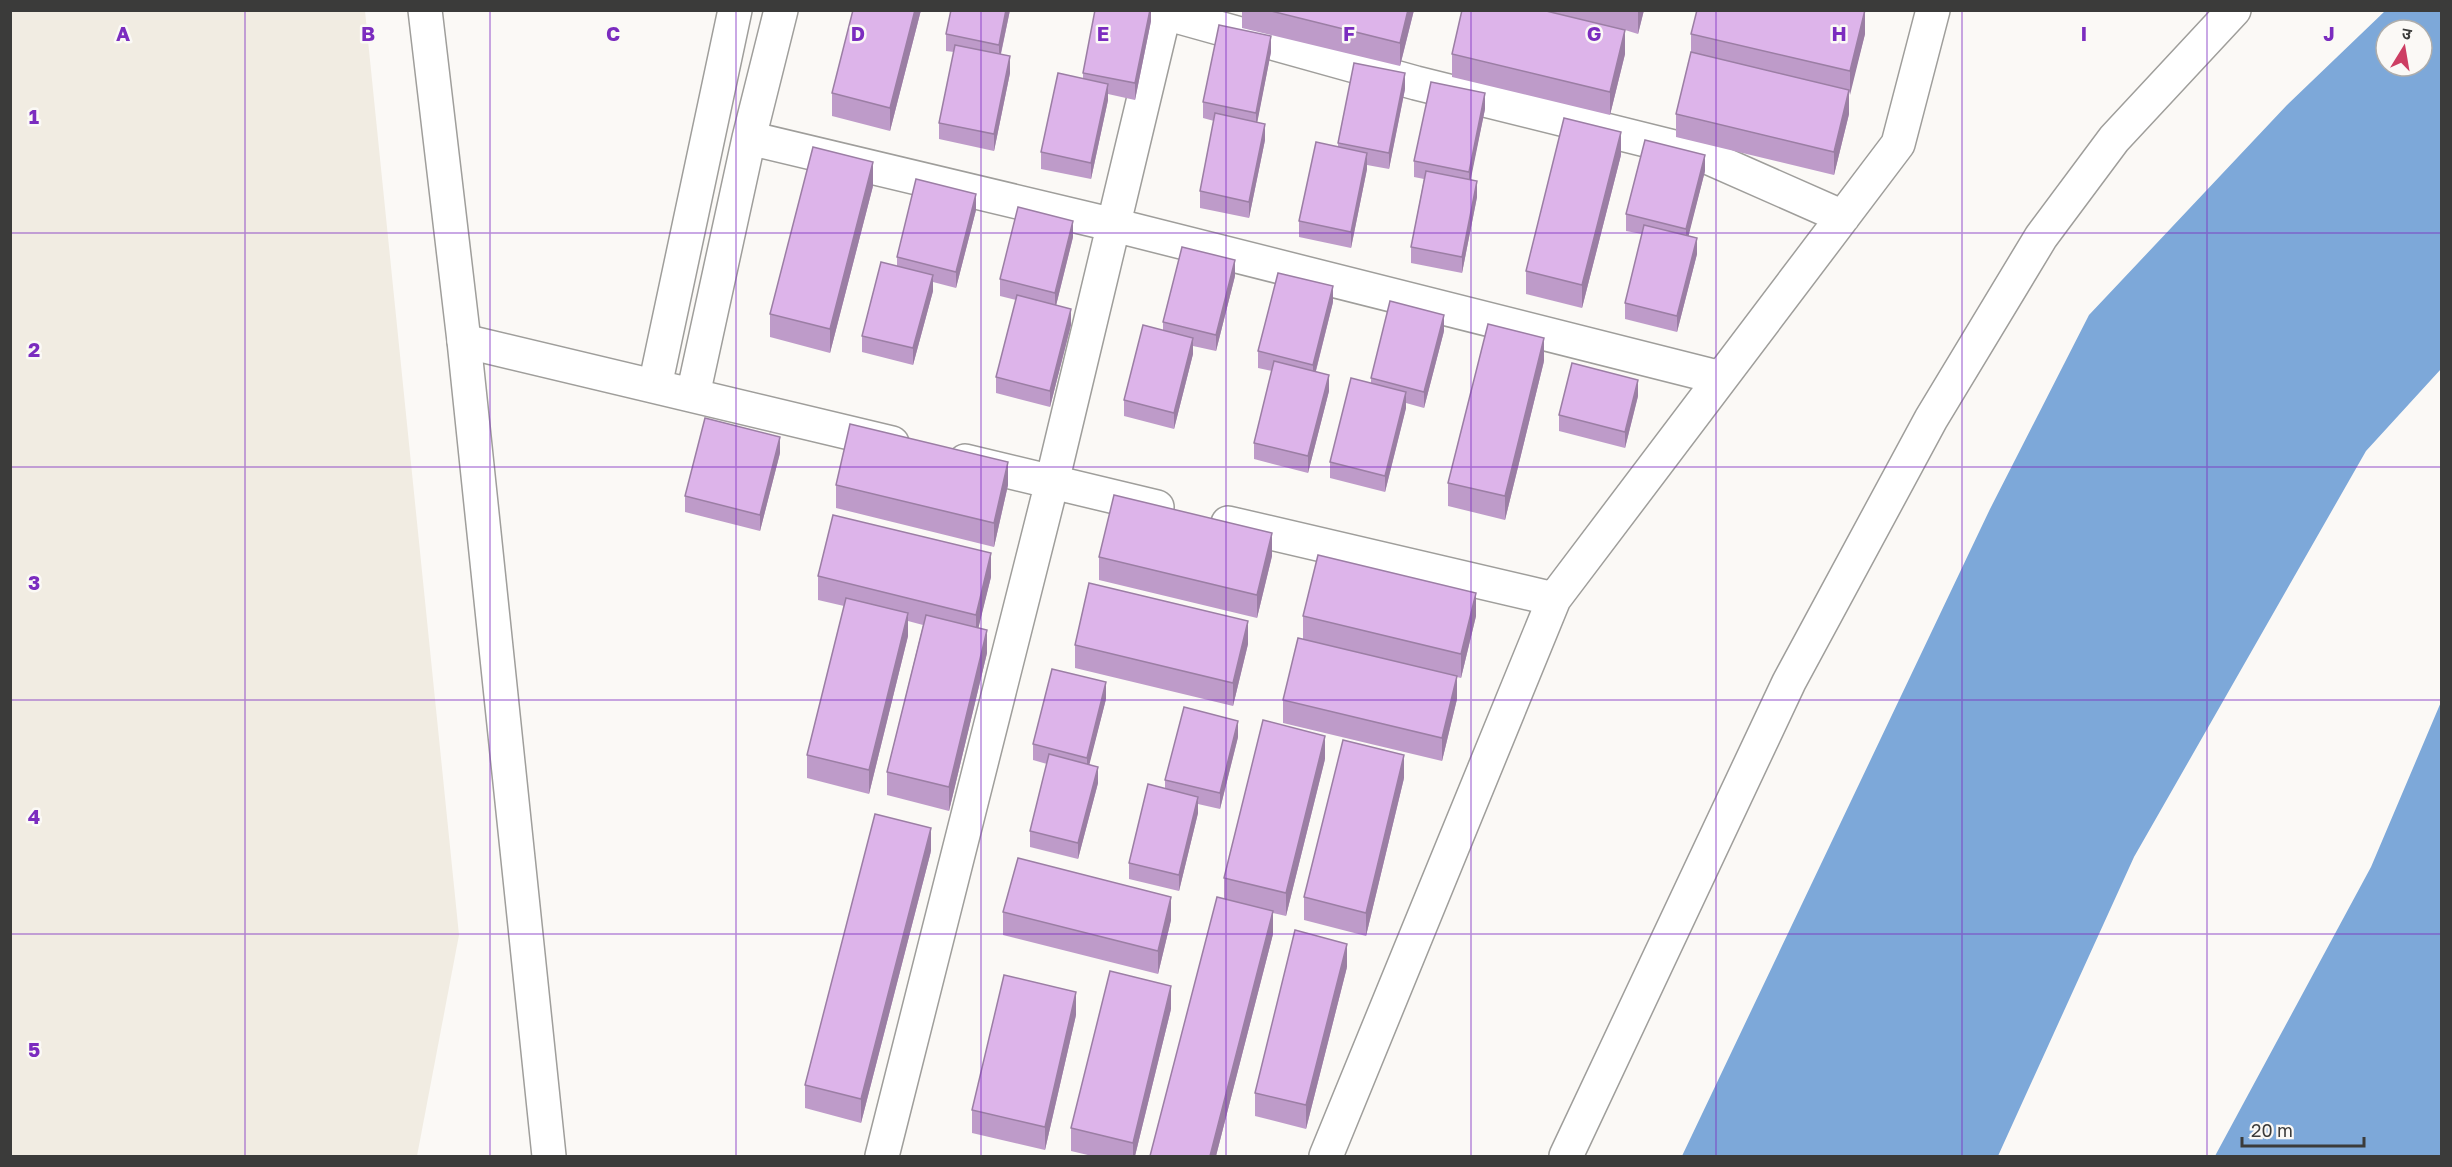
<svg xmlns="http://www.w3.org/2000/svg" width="2452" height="1167" viewBox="0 0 2452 1167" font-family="'Golos Text','Noto Sans Devanagari',sans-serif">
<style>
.built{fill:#f1ece2}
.water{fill:#7da8d9;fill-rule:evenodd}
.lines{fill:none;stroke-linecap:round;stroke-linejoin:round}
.minor-casing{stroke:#9f9e9b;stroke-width:36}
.tertiary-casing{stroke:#9f9e9b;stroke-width:36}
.minor{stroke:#fff;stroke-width:33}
.tertiary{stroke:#fff;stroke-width:33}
.wall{fill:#be9bc9}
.shaded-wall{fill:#9b7ea4}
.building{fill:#ddb4ea;stroke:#9b7ea4;stroke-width:1.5}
.grid{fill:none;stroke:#7b2cbf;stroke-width:1.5;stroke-opacity:0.55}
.grid-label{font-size:20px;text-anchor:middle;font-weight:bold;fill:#7b2cbf;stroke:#fbf9f6;stroke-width:5;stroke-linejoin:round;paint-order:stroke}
</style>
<rect width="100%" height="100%" fill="#fbf9f6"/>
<!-- built -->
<path class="built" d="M10 11H365L459 935 417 1156H11Z"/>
<!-- water -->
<path class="water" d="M2385 11H2441V369L2366 451 2134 857 1998 1156H1682L1990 509 2089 315 2287 105ZM2386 30H2422V66H2386Z
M2441 702V1156H2215L2371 867Z"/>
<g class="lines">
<!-- minor casing -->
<g class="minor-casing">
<path id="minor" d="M1165 13 1416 83 1698 153 1843 217
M749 138 1114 225 1721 378
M464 341 892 443
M655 386 735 10
M693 395 749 138 781 10
M965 461 1157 507
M1228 523 1554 599
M882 1156 1052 482 1165 10
M1326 1156 1554 599 1898 144 1933 10"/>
</g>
<!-- tertiary casing -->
<g class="tertiary-casing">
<path id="tertiary" d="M425 10 464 341 549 1156
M1566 1156 1789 682 1931 419 2041 237 2114 139 2234 10"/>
</g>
<!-- minor -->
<use href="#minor" class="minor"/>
<!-- tertiary -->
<use href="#tertiary" class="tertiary"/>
</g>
<!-- wall -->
<path class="wall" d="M921 10 890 131 832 116V93Z
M951 10H1010L1001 54 1010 73 994 151 939 139V123L954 52 946 51V34Z
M1151 10V21L1135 100 1108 94V100L1091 179 1041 169V152L1083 78V73Z
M1242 10H1414L1400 66 1242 28Z
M1462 10H1644L1638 34 1625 30V54L1610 115 1452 77V54Z
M1691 34H1865L1849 95V114L1834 175 1676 137V114L1691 52Z
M1271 52 1257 122 1265 140 1249 218 1200 208V191L1214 121 1203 118V102Z
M1405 89 1389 169 1367 165V169L1351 248 1299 237V221L1338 147V143Z
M1485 109 1470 180 1477 197 1462 273 1411 263V247L1424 179 1414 177V161Z
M1621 155 1582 308 1526 294V271Z
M1705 171 1688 236 1697 254 1677 332 1625 319V303L1642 234 1626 231V214Z
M873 186 830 353 770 337V314Z
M976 210 956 288 933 282V291L913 365 862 352V336L897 266V257Z
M1073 237 1056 305 1071 325 1050 407 996 393V377L1016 300 1000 296V279Z
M1235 276 1216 351 1193 346V354L1174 429 1124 416V400L1163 330V322Z
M1333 302 1316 371 1329 391 1308 473 1254 459V443L1272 371 1258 368V351Z
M1444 331 1424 408 1406 403V408L1385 492 1330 478V462L1371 383V378Z
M1544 361 1505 520 1448 506V483Z
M1638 396 1625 448 1559 431V415Z
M780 453 760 531 685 512V496Z
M836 485H1008L994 547 836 508Z
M1272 556 1257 618 1099 580V557Z
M818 576 991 577 978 628 987 653 949 811 887 795V772L923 625 908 621V636L869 794 807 778V755L844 606 818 600Z
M1303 616H1476L1461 678 1457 677V699L1442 761 1283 723V700L1303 639Z
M1248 644 1233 706 1075 668V645Z
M1106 699 1089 764 1098 783 1078 859 1030 847V831L1047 764 1033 760V744Z
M1238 737 1220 809 1198 804V813L1179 891 1129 879V863L1165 788V780Z
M1325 759 1286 916 1273 913V934L1216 1156H1150L1224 898V878Z
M1404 778 1366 936 1304 920V897Z
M931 851 861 1123 805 1108V1085Z
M1003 912 1171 920 1158 974 1003 935Z
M1347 967 1306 1129 1255 1116V1093Z
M1171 1009 1135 1156H1092L1071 1151V1128Z
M1076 1015 1045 1150 972 1133V1110Z"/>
<!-- shaded-wall -->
<path class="shaded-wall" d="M915 10H921L890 131V108Z
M1006 10H1010L999 62V45Z
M1150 10H1151V21L1135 100V83Z
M1408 10H1414L1400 66V43Z
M1638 10H1644L1638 34Z
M1865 10V34L1850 95V71Z
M1625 30V54L1610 115V92Z
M1271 36V52L1256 129V113Z
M1010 56V73L994 151V134Z
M1405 73V89L1389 169V153Z
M1108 84V100L1091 179V163Z
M1849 90V114L1834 175V152Z
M1485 93V109L1469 188V172Z
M1265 124V140L1249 218V202Z
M1621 132V155L1582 308V285Z
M1367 153V169L1351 248V232Z
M1705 155V171L1686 246V229Z
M873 162V186L830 353V329Z
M1477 181V197L1462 273V257Z
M976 194V210L956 288V272Z
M1073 221V237L1055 310V293Z
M1697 238V254L1677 332V316Z
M1235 260V276L1216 351V335Z
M933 275V291L913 365V348Z
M1333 286V302L1313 382V365Z
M1071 309V325L1050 407V391Z
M1444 315V331L1424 408V392Z
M1193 338V354L1174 429V413Z
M1544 338V361L1505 520V496Z
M1329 375V391L1308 473V456Z
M1638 380V396L1625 448V432Z
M1406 392V408L1385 492V476Z
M780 437V453L760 531V515Z
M1008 462V485L994 547V523Z
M1272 533V556L1257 618V595Z
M991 553V577L976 638V615Z
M1476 593V616L1461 678V654Z
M908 613V636L869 794V770Z
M1248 621V644L1233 706V683Z
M987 630V653L949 811V787Z
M1457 676V699L1442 761V738Z
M1106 682V699L1087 774V758Z
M1238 721V737L1220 809V793Z
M1325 736V759L1286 916V893Z
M1404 755V778L1366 936V913Z
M1098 767V783L1078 859V843Z
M1198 797V813L1179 891V875Z
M931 828V851L861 1123V1099Z
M1171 897V920L1158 974V951Z
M1273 911V934L1216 1156H1210Z
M1347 944V967L1306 1129V1105Z
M1171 986V1009L1135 1156H1133V1143Z
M1076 992V1015L1045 1150V1127Z"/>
<!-- building -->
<path class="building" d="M853 10H915L890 108 832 93Z
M951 10H1006L999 45 946 34Z
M1095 10H1150L1135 83 1083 73Z
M1267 10H1408L1400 43Z
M1462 10H1542L1625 30 1610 92 1452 54Z
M1697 10H1865L1850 71 1691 34Z
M1219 25 1271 36 1256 113 1203 102Z
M955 45 1010 56 994 134 939 123Z
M1691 52 1849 90 1834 152 1676 114Z
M1354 63 1405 73 1389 153 1338 143Z
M1058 73 1108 84 1091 163 1041 152Z
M1431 82 1485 93 1469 172 1414 161Z
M1215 113 1265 124 1249 202 1200 191Z
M1564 118 1621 132 1582 285 1526 271Z
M1645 140 1705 155 1686 229 1626 214Z
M1316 142 1367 153 1351 232 1299 221Z
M813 147 873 162 830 329 770 314Z
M1426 171 1477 181 1462 257 1411 247Z
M916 179 976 194 956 272 897 257Z
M1018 207 1073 221 1055 293 1000 279Z
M1644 225 1697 238 1677 316 1625 303Z
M1182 247 1235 260 1216 335 1163 322Z
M881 262 933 275 913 348 862 336Z
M1278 273 1333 286 1313 365 1258 351Z
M1017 295 1071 309 1050 391 996 377Z
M1390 301 1444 315 1424 392 1371 378Z
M1488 324 1544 338 1505 496 1448 483Z
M1143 325 1193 338 1174 413 1124 400Z
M1274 361 1329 375 1308 456 1254 443Z
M1572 363 1638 380 1625 432 1559 415Z
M1351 378 1406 392 1385 476 1330 462Z
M705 418 780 437 760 515 685 496Z
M850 424 1008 462 994 523 836 485Z
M1114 495 1272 533 1257 595 1099 557Z
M833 515 991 553 976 615 818 576Z
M1318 555 1476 593 1461 654 1303 616Z
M1089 583 1248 621 1233 683 1075 645Z
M846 598 908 613 869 770 807 755Z
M926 615 987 630 949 787 887 772Z
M1298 638 1457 676 1442 738 1283 700Z
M1052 669 1106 682 1087 758 1033 744Z
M1184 707 1238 721 1220 793 1165 780Z
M1263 720 1325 736 1286 893 1224 878Z
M1343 740 1404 755 1366 913 1304 897Z
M1049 754 1098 767 1078 843 1030 831Z
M1148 784 1198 797 1179 875 1129 863Z
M875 814 931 828 861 1099 805 1085Z
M1018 858 1171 897 1158 951 1003 912Z
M1217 897 1273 911 1210 1156H1150Z
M1295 930 1347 944 1306 1105 1255 1093Z
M1110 971 1171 986 1133 1143 1071 1128Z
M1004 975 1076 992 1045 1127 972 1110Z"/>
<!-- grid -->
<path class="grid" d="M245 10V1156M490 10V1156M736 10V1156M981 10V1156M1226 10V1156M1471 10V1156M1716 10V1156M1962 10V1156M2207 10V1156M10 233H2442M10 467H2442M10 700H2442M10 934H2442"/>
<g class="grid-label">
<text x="123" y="41">A</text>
<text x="368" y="41">B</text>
<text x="613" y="41">C</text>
<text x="858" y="41">D</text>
<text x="1103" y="41">E</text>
<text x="1349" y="41">F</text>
<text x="1594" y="41">G</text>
<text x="1839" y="41">H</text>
<text x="2084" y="41">I</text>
<text x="2329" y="41">J</text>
<text x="34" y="124">1</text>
<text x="34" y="357">2</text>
<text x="34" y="590">3</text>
<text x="34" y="824">4</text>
<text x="34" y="1057">5</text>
</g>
<!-- border -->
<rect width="2452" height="1167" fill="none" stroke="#3b3b3a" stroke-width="24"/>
<!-- north arrow -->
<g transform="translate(2404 48) rotate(11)"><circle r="28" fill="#fbf9f6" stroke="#aeadab" stroke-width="1.5"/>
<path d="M0-4.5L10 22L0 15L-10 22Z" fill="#cd3e63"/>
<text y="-9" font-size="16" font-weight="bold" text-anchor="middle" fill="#3b3b3a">उ</text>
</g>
<!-- scale -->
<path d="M2242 1137v9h122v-9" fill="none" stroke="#3b3b3a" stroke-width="3"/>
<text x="2251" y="1137" font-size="18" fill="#3b3b3a" stroke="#fbf9f6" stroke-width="4.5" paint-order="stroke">20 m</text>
</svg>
